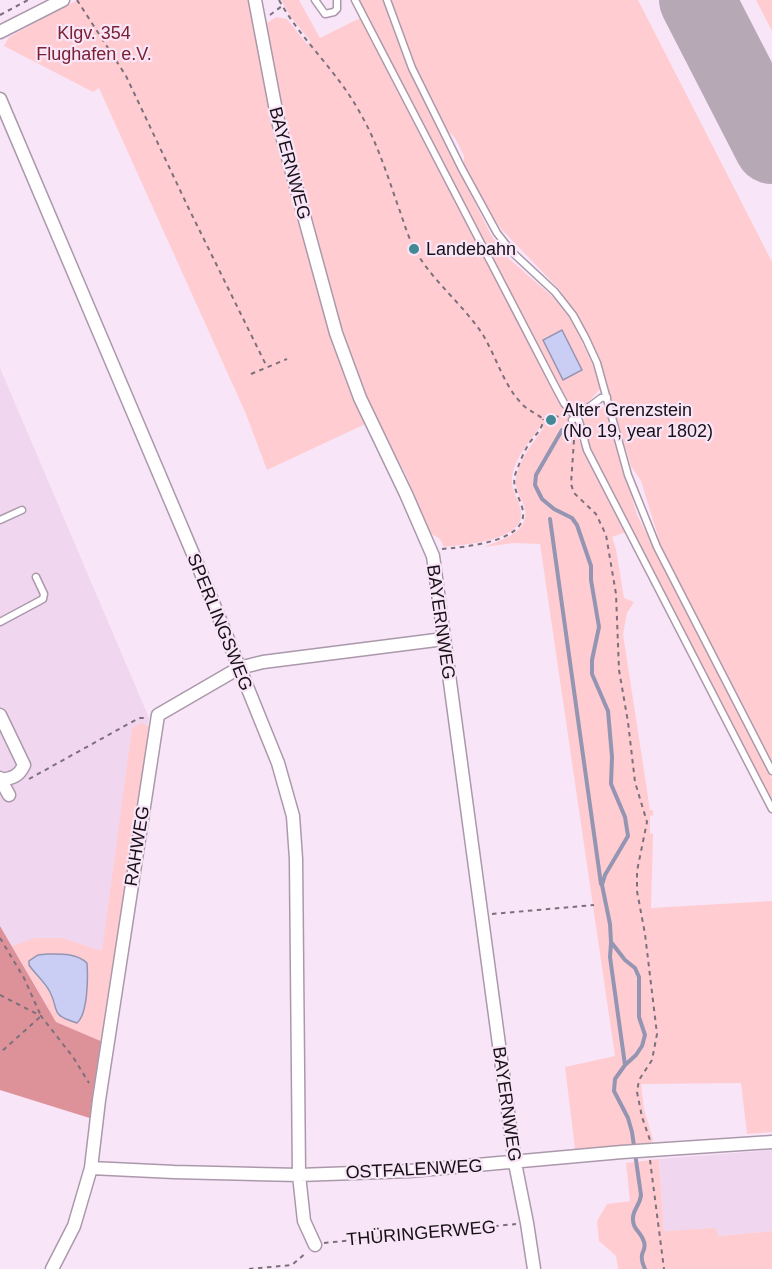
<svg xmlns="http://www.w3.org/2000/svg" width="772" height="1269" viewBox="0 0 772 1269" font-family="Helvetica,sans-serif">
<style>
.built{fill:#f0d7ef}
.green{fill:#ffcdd1;fill-rule:evenodd}
.forest{fill:#dd929a}
.water{fill:#cacef5;stroke:#9495b2;stroke-width:1.5}
.lines{fill:none;stroke-linecap:round;stroke-linejoin:round}
.stream{stroke:#9495b2;stroke-width:4}
.runway{stroke:#b7a8b6;stroke-width:76}
.lane-casing{stroke:#ab99ab;stroke-width:9}
.street-casing{stroke:#ab99ab;stroke-width:15}
.path{stroke:#7c707c;stroke-width:2;stroke-dasharray:4.5 4.5;stroke-linecap:butt}
.lane{stroke:#fff;stroke-width:6}
.street{stroke:#fff;stroke-width:12}
.poi-dot{fill:#438895;stroke:#f8e5f7;stroke-width:2}
.labels{text-anchor:middle;stroke-width:4.5;stroke-linejoin:round;paint-order:stroke}
.park-label{font-size:18px;fill:#7a2234;stroke:#f8e5f7}
.street-label{font-size:18px;fill:#171117;stroke:#f8e5f7}
.poi-label{font-size:18px;fill:#171117;stroke:#f8e5f7;text-anchor:start}
</style>
<rect width="100%" height="100%" fill="#f8e5f7"/>
<!-- built -->
<path class="built" d="M0 368 149 718 105 956 15 951 0 926Z
M772 1150V1231L717 1236 716 1229 664 1231 659 1159Z"/>
<!-- green -->
<path class="green" d="M77 0H252L257 26 267 23 276 17 287 19 307 44 311 42 291 17 281 0H299L320 38 360 18 564 411 576 423 579 441 626 532 612 537 616 549 624 598 634 602 627 613 623 634 650 810H653V816L650 815V834L653 833V838L651 908 772 901V1132L747 1134 741 1083 641 1084 644 1109 653 1140 649 1146 536 1158 535 1153 575 1149 565 1067 615 1056 540 544 514 543 484 547C503 539 532 532 524 506 520 496 515 490 516 479 518 460 534 442 544 427L541 426C530 441 514 459 512 478 511 493 520 499 521 513 524 541 463 545 444 547L440 539 430 533 406 475 376 419 267 470 246 414 99 88 93 92 4 46 9 37Z
M356 0H384L408 68 491 235 507 257 553 297 569 317 581 340 593 365 600 389 580 411 576 412 565 402Z
M391 0H638L772 262V762L661 546 641 481 631 466 600 362 590 338 576 313 559 289 501 229 485 204 464 165V156L455 138 446 129 415 66Z
M756 0H772V31Z
M603 407 607 410 637 515 772 779V805L589 449C585 435 578 420 591 409Z
M141 723 149 726 103 1042 56 1022 12 946 35 938H62L102 951 132 728ZM68 954 82 959 86 1000 84 1011 60 1016 56 1011 51 994 29 965Z
M659 1159 664 1231 716 1228 718 1236 772 1231V1269H618L616 1256 599 1241 597 1221 607 1204 630 1201 626 1163Z"/>
<!-- forest -->
<path class="forest" d="M0 926 56 1022 103 1042 96 1120 0 1090Z"/>
<!-- water -->
<path class="water" d="M562 330 582 370 563 380 543 340Z
M47 954C61 954 76 953 87 963 88 977 88 1014 77 1023 49 1014 60 1012 50 992 45 982 35 974 29 965V961L38 955Z"/>
<g class="lines">
<!-- stream -->
<path class="stream" d="M562 430 536 475 535 485 542 499 554 509 572 518 577 525 591 566V580L599 627 592 660V674L608 711 612 757 611 784 625 817 628 836 605 875 602 885 610 924 611 942 625 960 635 968 639 977V1017L645 1035 642 1046 636 1055 625 1065 615 1079 614 1091 628 1118 632 1132 641 1195C640 1205 634 1208 633 1217 632 1230 641 1231 644 1242 646 1248 643 1250 642 1255 641 1260 643 1265 645 1269
M550 519 601 884
M611 943 610 957 625 1065"/>
<!-- runway -->
<path class="runway" d="M697 0 772 146"/>
<!-- lane casing -->
<g class="lane-casing">
<path id="lane" d="M315 0 325 14 334 12 337 9V0
M355 0 556 388 564 403 579 421 587 450 772 809
M387 0 412 68 461 167 497 233 512 252 555 292 573 315 586 339 597 363 628 475 657 547 772 771
M572 420 601 398 607 397
M0 520 22 510
M0 622 43 599 44 594 36 577"/>
</g>
<!-- street casing -->
<g class="street-casing">
<path id="street" d="M255 0 278 121 336 333 360 398 406 494 433 556 515 1163 527 1223 534 1269
M0 32 63 0
M0 99 199 568 278 763 293 816 296 859 299 1175 304 1221 315 1245
M0 715 24 765C19 776 13 778 1 780L0 778
M1 780 9 795
M91 1168 174 1172 299 1175 410 1171 622 1152 772 1142
M52 1269 74 1226 91 1168 99 1100 158 715 239 668 263 662 444 639"/>
</g>
<!-- path -->
<path class="path" d="M77 0 126 76 188 207 267 367
M279 0C301 40 337 71 359 111 376 140 386 171 397 203 403 219 407 235 415 250 433 282 463 304 483 335 497 358 504 387 524 406 530 411 537 414 543 419L555 416 563 418
M0 15 28 0
M270 15 282 6
M251 374 287 359
M574 440 571 484 574 493 596 514 606 535 616 594 619 670 628 722 635 782 647 822 637 871V891L645 934 657 1034 652 1060 639 1080 637 1092 642 1117 650 1140
M442 549C464 547 533 542 522 507 518 494 511 486 516 472 520 462 524 451 530 442 536 434 543 429 543 419
M29 779 139 718H145
M492 914 594 905
M0 938 24 978 41 1016 0 1053
M0 995 41 1016 73 1057 89 1083
M650 1160 664 1269
M324 1243 516 1224
M249 1269 292 1265 307 1252"/>
<!-- lane -->
<use href="#lane" class="lane"/>
<!-- street -->
<use href="#street" class="street"/>
</g>
<!-- markers -->
<g class="poi-dot">
<circle cx="414" cy="249" r="6"/>
<circle cx="551" cy="420" r="6"/>
</g>
<g class="labels">
<!-- park labels -->
<g class="park-label">
<text x="94" y="39">Klgv. 354<tspan x="94" dy="21">Flughafen e.V.</tspan></text>
</g>
<!-- street labels -->
<g class="street-label">
<text transform="translate(290 163) rotate(75)" y="6">BAYERNWEG</text>
<text transform="translate(220 622) rotate(68)" y="6">SPERLINGSWEG</text>
<text transform="translate(441 622) rotate(82)" y="6">BAYERNWEG</text>
<text transform="translate(137 846) rotate(-81)" y="6">RAHWEG</text>
<text transform="translate(507 1104) rotate(82)" y="6">BAYERNWEG</text>
<text transform="translate(414 1169) rotate(-3)" y="6">OSTFALENWEG</text>
<text transform="translate(421 1233) rotate(-5)" y="6">THÜRINGERWEG</text>
</g>
<!-- poi labels -->
<g class="poi-label">
<text x="426" y="255">Landebahn</text>
<text x="563" y="416">Alter Grenzstein<tspan x="563" dy="21">(No 19, year 1802)</tspan></text>
</g>
</g>
</svg>
